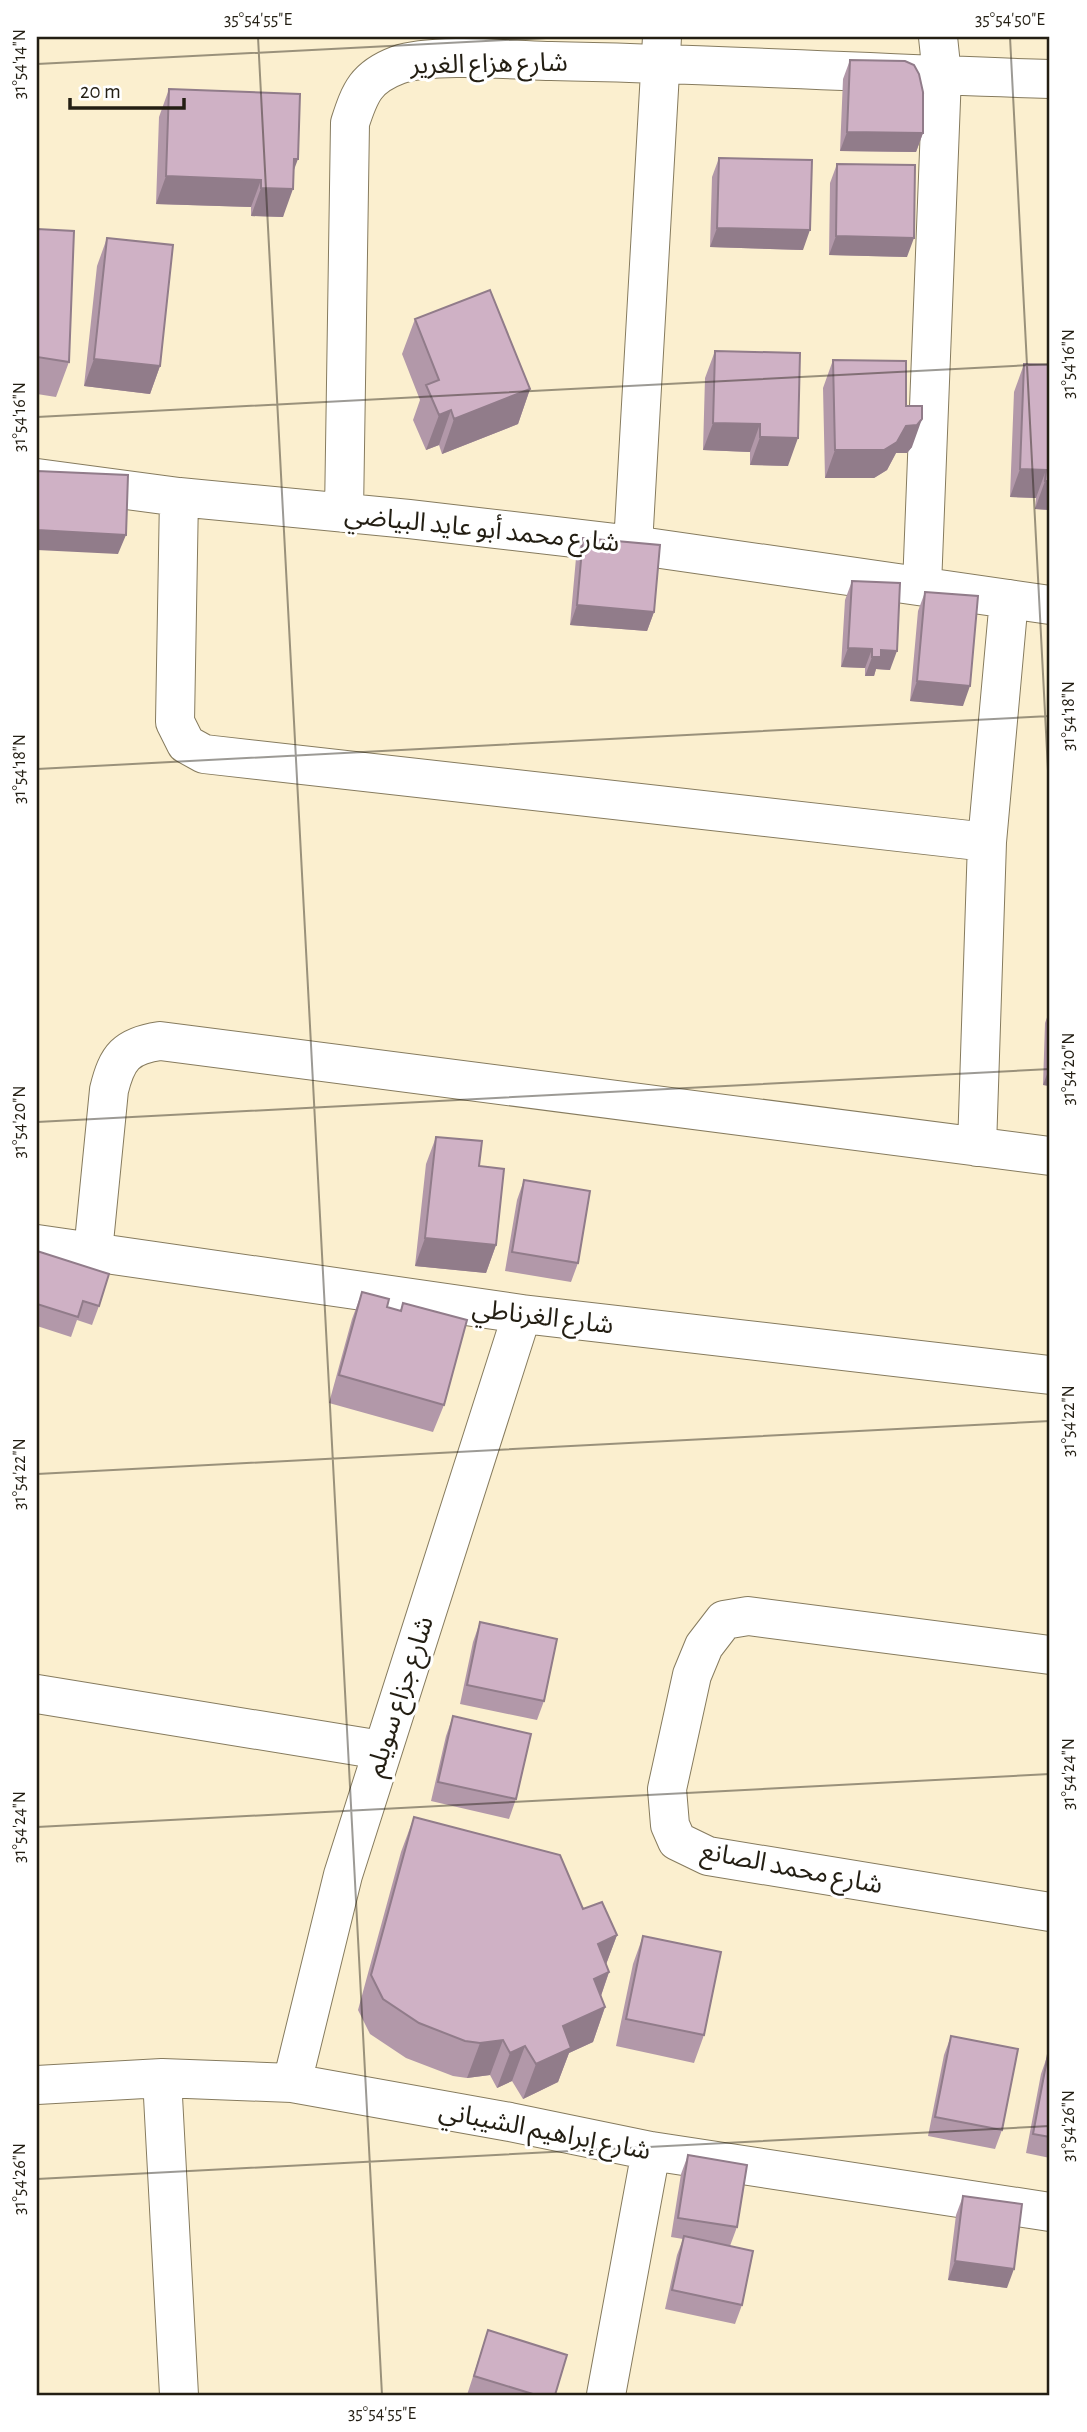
<svg xmlns="http://www.w3.org/2000/svg" width="1087" height="2432" viewBox="0 0 1087 2432" font-family="'Alegreya Sans','Noto Sans Arabic',sans-serif">
<style>
.lines{fill:none;stroke-linecap:round;stroke-linejoin:round}
.minor-casing{stroke:#867b5e;stroke-width:40}
.minor{stroke:#fff;stroke-width:38}
.wall{fill:#b298a9}
.shaded-wall{fill:#917c8a}
.building{fill:#cfb1c5;stroke:#917c8a;stroke-width:2}
.ticks{fill:none;stroke:#231e13;stroke-width:2;stroke-opacity:0.45}
.labels{text-anchor:middle;stroke-width:6;stroke-linejoin:round;paint-order:stroke}
.street-label{font-size:26px;fill:#231e13;stroke:#fff}
.neatline{fill:none;stroke:#231e13;stroke-width:2.5}
.ticks-label{font-size:18px;text-anchor:middle;fill:#231e13}
</style>
<rect width="100%" height="100%" fill="#fbefcf"/>
<g class="lines">
<!-- minor casing -->
<g class="minor-casing">
<path id="minor" d="M37 478 179 497 409 519 633 545 1050 605
M179 497 175 722 186 744 204 754 987 842
M344 513 350 123C360 92 366 77 398 65 432 53 513 60 551 61 718 64 884 74 1050 79
M633 545 662 37
M922 586 942 75 938 37
M977 1147 987 842 1009 599
M37 1244 522 1314 1050 1375
M93 1252 109 1090C117 1057 126 1046 160 1041L1050 1156
M1050 1655 748 1616 724 1620 704 1646 692 1675 667 1789 670 1825 677 1841 708 1856 1050 1912
M37 1694 381 1750
M162 2078 179 2395
M292 2083 343 1875 522 1314
M37 2085 162 2078 292 2083 510 2122 651 2151 1050 2212
M606 2395 651 2151"/>
</g>
<!-- minor -->
<use href="#minor" class="minor"/>
</g>
<!-- wall -->
<path class="wall" d="M850 60 923 133 916 152 840 151 843 79Z
M169 89 293 172 283 217 251 216V207L156 204 159 117Z
M719 158 803 250 710 247 712 177Z
M837 164 907 257 829 255 830 183Z
M37 229 69 362 56 397 37 394Z
M107 238 160 366 150 394 84 386 97 266Z
M415 319 530 389 518 424 442 454 439 445 426 450 413 420 420 400 402 354Z
M715 351 788 466 750 465V452L703 450 705 378Z
M833 360 906 406 912 447 907 453H896L887 470 874 478H825L823 388Z
M1024 364 1050 365V510L1035 509 1036 498 1010 497 1014 392Z
M583 538 654 612 647 631 570 625 576 558Z
M852 581 890 670 876 669 874 676H865V668L841 667 845 600Z
M925 592 963 706 910 701 918 611Z
M1050 1009V1086L1043 1085 1045 1023Z
M436 1137 479 1166 496 1245 486 1273 415 1266 426 1164Z
M524 1180 578 1263 571 1282 505 1271 517 1200Z
M37 1251 99 1306 92 1325 77 1320 71 1337 37 1326Z
M362 1292 387 1307 444 1405 433 1432 329 1403 352 1319Z
M480 1622 544 1701 537 1720 460 1704 473 1642Z
M453 1716 516 1799 509 1819 431 1801 446 1736Z
M414 1817 583 1909 617 1935 606 1964 609 1972 601 1996 605 2007 593 2042 569 2053 558 2082 523 2099 512 2081 497 2088 490 2075 467 2078 453 2076 406 2058 370 2034 358 2010 401 1852Z
M643 1936 704 2035 694 2063 616 2046 633 1964Z
M951 2036 1002 2130 995 2149 928 2136 944 2055Z
M1048 2054 1050 2055V2158L1026 2153 1041 2074Z
M688 2155 737 2227 730 2246 742 2305 735 2324 665 2309 677 2255 683 2239 671 2237 681 2174Z
M963 2196 1007 2288 948 2280 956 2215Z
M488 2330 555 2395H467Z"/>
<!-- shaded-wall -->
<path class="shaded-wall" d="M847 132 923 133 916 152 840 151Z
M294 159H298L288 186Z
M166 176 261 180 251 207 156 204Z
M261 188 293 189 283 217 251 216Z
M717 228 810 230 803 250 710 247Z
M836 236 914 238 907 257 829 255Z
M94 359 160 366 150 394 84 386Z
M530 389 518 424 442 454 454 419Z
M451 410 439 445 426 450 439 415Z
M922 419 912 447 907 453H896L887 470 874 478H825L835 450Z
M713 423 760 424 750 452 703 450Z
M760 437 798 438 788 466 750 465Z
M1020 469 1046 470 1036 498 1010 497Z
M1045 481H1050V510L1035 509Z
M37 530 126 535 118 554 37 550Z
M577 605 654 612 647 631 570 625Z
M848 648 872 649 865 668 841 667Z
M881 650 897 651 890 670 876 669 874 676H865L872 657Z
M917 681 970 686 963 706 910 701Z
M1050 1066V1086L1043 1085Z
M425 1238 496 1245 486 1273 415 1266Z
M617 1935 604 1970 598 1944Z
M609 1972 597 2007 594 1979Z
M605 2007 593 2042 569 2053 558 2082 523 2099 536 2064 563 2026Z
M503 2040 490 2075 467 2078 480 2043Z
M525 2046 512 2081 497 2088 510 2053Z
M955 2261 1014 2269 1007 2288 948 2280Z"/>
<!-- building -->
<path class="building" d="M850 60 905 61 914 65 919 74 923 92V133L847 132Z
M169 89 300 94 298 159H294L293 189 261 188V180L166 176Z
M719 158 812 160 810 230 717 228Z
M837 164 915 165 914 238 836 236Z
M37 229 74 231 69 362 37 357Z
M107 238 173 245 160 366 94 359Z
M490 290 530 389 454 419 451 410 439 415 426 385 439 380 415 319Z
M715 351 800 353 798 438 760 437V424L713 423Z
M833 360 906 361V406H922V419L917 425 906 426 897 442 884 450H835Z
M1024 364 1050 365V481H1045L1046 470 1020 469Z
M37 471 128 475 126 535 37 530Z
M583 538 660 545 654 612 577 605Z
M852 581 900 583 897 651 881 650V657H872V649L848 648Z
M925 592 978 596 970 686 917 681Z
M436 1137 482 1141 479 1166 504 1169 496 1245 425 1238Z
M524 1180 590 1191 578 1263 512 1252Z
M37 1251 109 1274 99 1306 83 1301 78 1317 37 1304Z
M362 1292 389 1299 387 1307 401 1311 403 1303 467 1320 444 1405 339 1375Z
M480 1622 557 1639 544 1701 467 1685Z
M453 1716 531 1734 516 1799 438 1782Z
M414 1817 560 1855 583 1909 602 1902 617 1935 598 1944 609 1972 594 1979 605 2007 563 2026 571 2048 536 2064 525 2046 510 2053 503 2040 480 2043 465 2041 419 2023 383 1999 371 1975Z
M643 1936 721 1952 704 2035 626 2019Z
M951 2036 1018 2049 1002 2130 935 2117Z
M1048 2054 1050 2055V2137L1033 2134Z
M688 2155 747 2165 737 2227 678 2218Z
M963 2196 1022 2204 1014 2269 955 2261Z
M684 2236 753 2251 742 2305 672 2290Z
M488 2330 567 2355 555 2395H536L474 2376Z"/>
<!-- ticks -->
<path class="ticks" d="M258 37 382 2395M1010 37 1050 809M37 64 565 37M37 417 1050 364M37 769 1050 716M37 1122 1050 1069M37 1474 1050 1421M37 1827 1050 1774M37 2179 1050 2126"/>
<g class="labels">
<!-- street labels -->
<g class="street-label">
<text transform="translate(489 63) rotate(-1)" y="9">شارع هزاع الغرير</text>
<text transform="translate(482 528) rotate(6)" y="9">شارع محمد أبو عايد البياضي</text>
<text transform="translate(543 1316) rotate(7)" y="9">شارع الغرناطي</text>
<text transform="translate(399 1696) rotate(-72)" y="9">شارع جزاع سويلم</text>
<text transform="translate(792 1867) rotate(11)" y="9">شارع محمد الصانع</text>
<text transform="translate(545 2130) rotate(11)" y="9">شارع إبراهيم الشيباني</text>
</g>
</g>
<!-- border -->
<rect width="1087" height="2432" fill="none" stroke="#ffffff" stroke-width="77"/>
<!-- scale -->
<path d="M70 98v10h114v-10" fill="none" stroke="#231e13" stroke-width="3.5"/>
<text x="80" y="98" font-size="21" fill="#231e13" stroke="#ffffff" stroke-width="5" paint-order="stroke">20 m</text>
<rect x="38" y="38" width="1010" height="2356" class="neatline"/>
<g class="ticks-label">
<text x="258" y="25">35°54'55"E</text>
<text x="1010" y="25">35°54'50"E</text>
<text transform="translate(19 64) rotate(-90)" y="6">31°54'14"N</text>
<text transform="translate(1068 364) rotate(-90)" y="6">31°54'16"N</text>
<text transform="translate(19 417) rotate(-90)" y="6">31°54'16"N</text>
<text transform="translate(1068 716) rotate(-90)" y="6">31°54'18"N</text>
<text transform="translate(19 769) rotate(-90)" y="6">31°54'18"N</text>
<text transform="translate(1068 1069) rotate(-90)" y="6">31°54'20"N</text>
<text transform="translate(19 1122) rotate(-90)" y="6">31°54'20"N</text>
<text transform="translate(1068 1421) rotate(-90)" y="6">31°54'22"N</text>
<text transform="translate(19 1474) rotate(-90)" y="6">31°54'22"N</text>
<text transform="translate(1068 1774) rotate(-90)" y="6">31°54'24"N</text>
<text transform="translate(19 1827) rotate(-90)" y="6">31°54'24"N</text>
<text transform="translate(1068 2126) rotate(-90)" y="6">31°54'26"N</text>
<text transform="translate(19 2179) rotate(-90)" y="6">31°54'26"N</text>
<text x="382" y="2419">35°54'55"E</text>
</g>
</svg>
